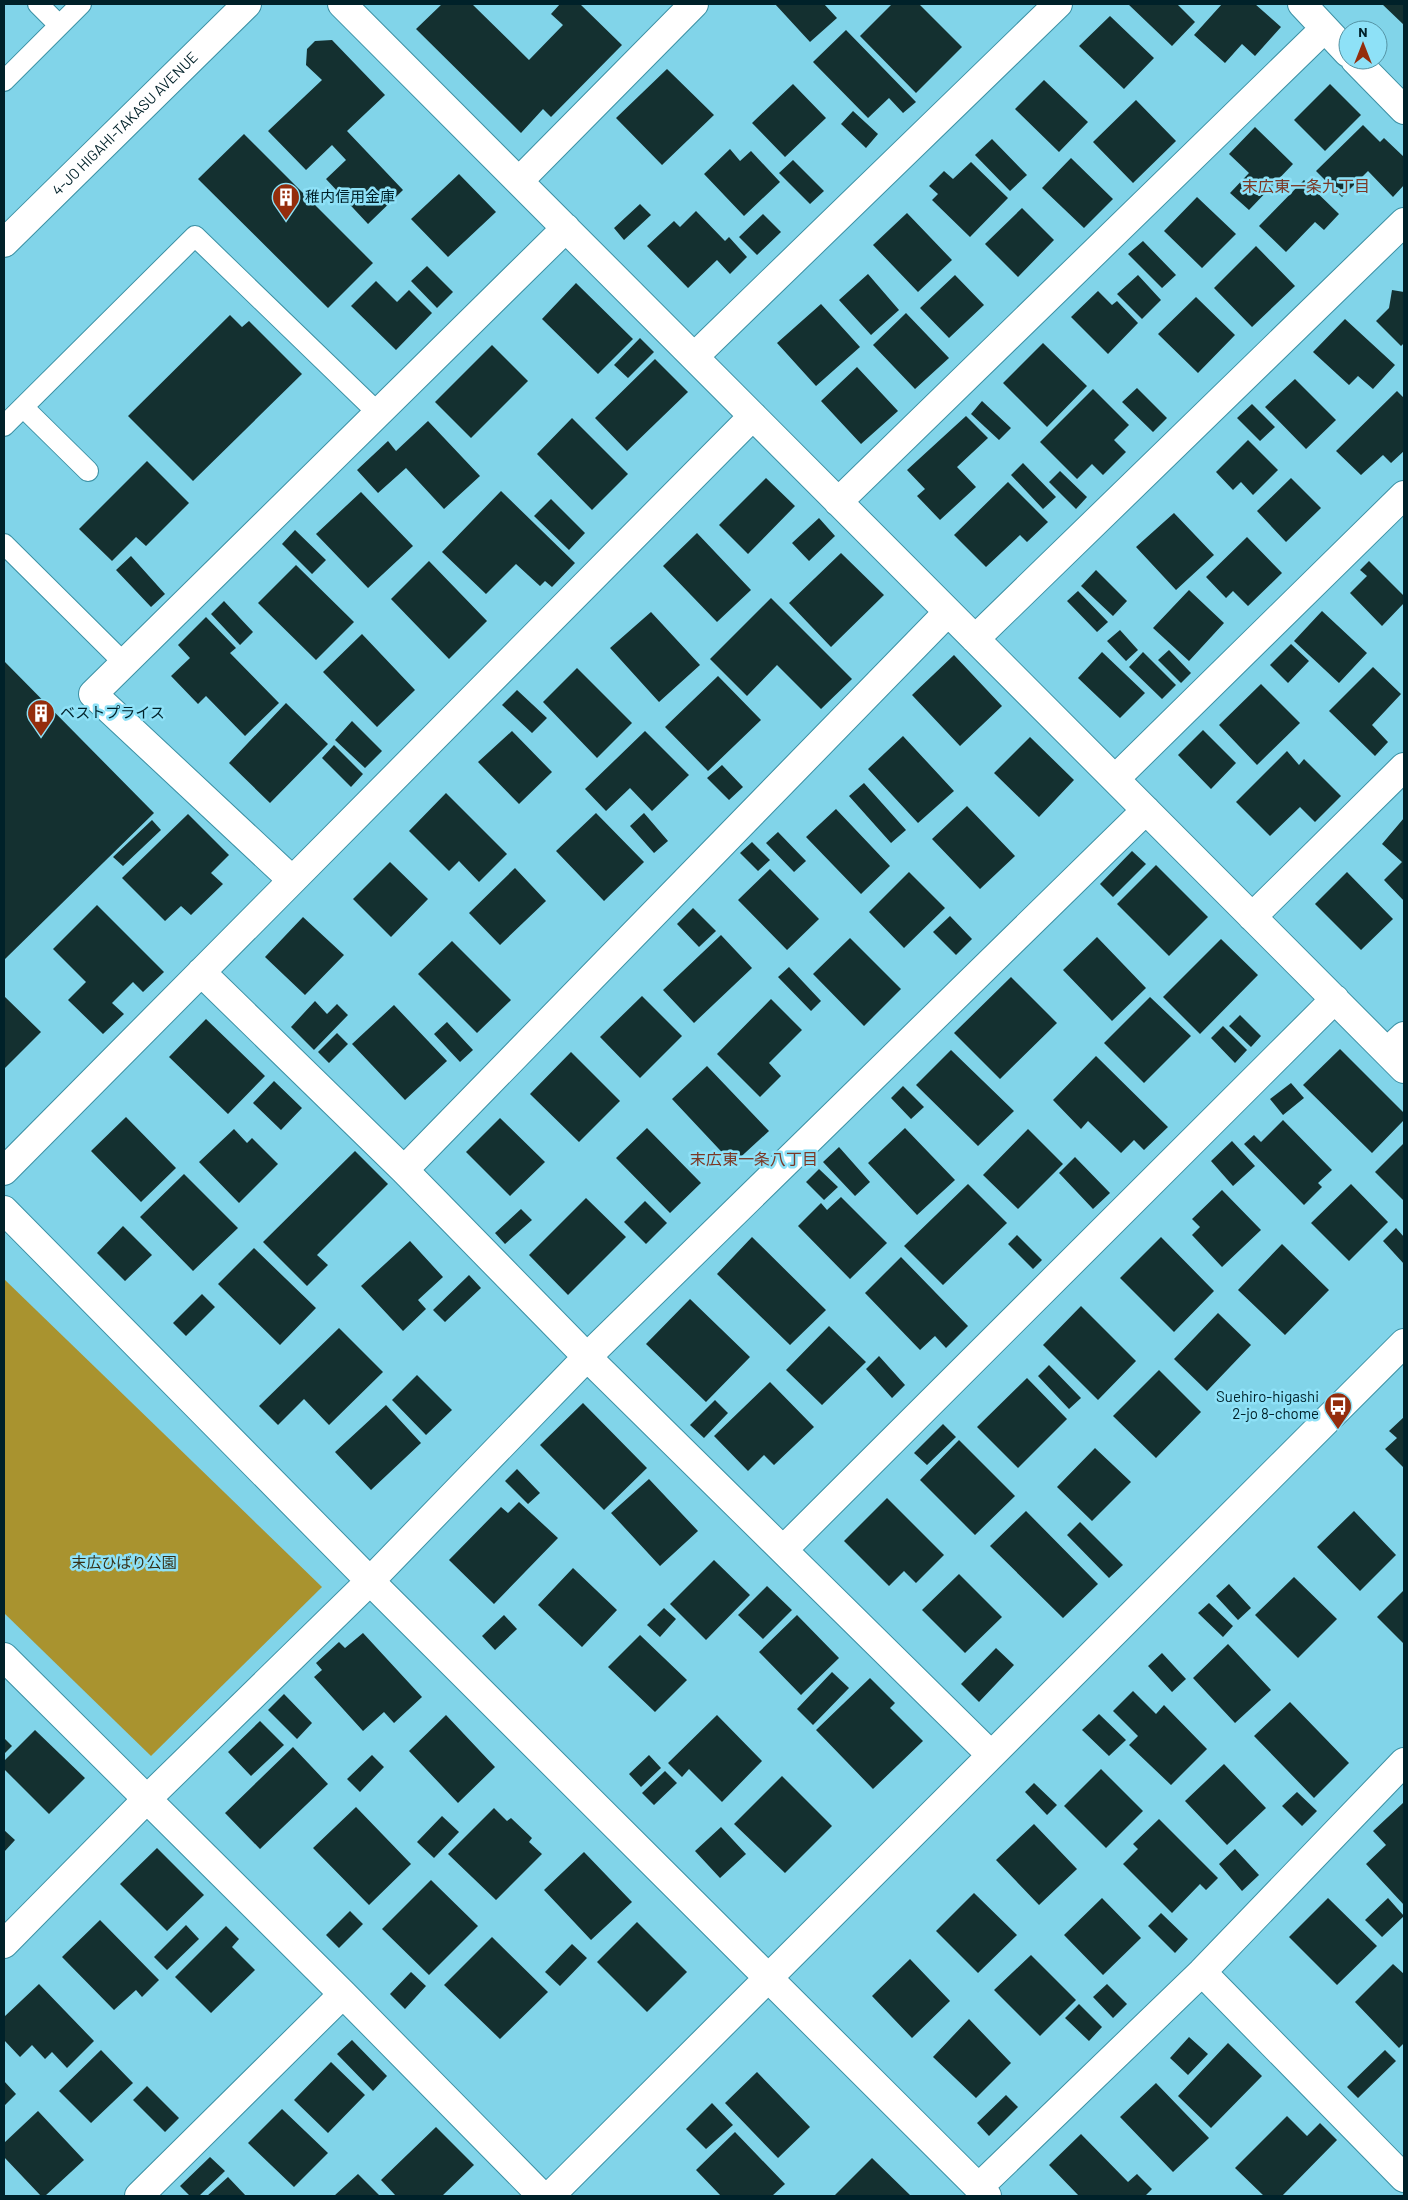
<svg xmlns="http://www.w3.org/2000/svg" width="1408" height="2200" viewBox="0 0 1408 2200" font-family="Barlow,'Noto Sans JP',sans-serif">
<style>
.green{fill:#a9932f}
.building{fill:#143030}
.lines{fill:none;stroke-linecap:round;stroke-linejoin:round}
.service-casing{stroke:#3b90a4;stroke-width:22}
.minor-casing{stroke:#3b90a4;stroke-width:30}
.trunk-casing{stroke:#3b90a4;stroke-width:30}
.service{stroke:#fff;stroke-width:20}
.minor{stroke:#fff;stroke-width:28}
.trunk{stroke:#fff;stroke-width:28}
.labels{text-anchor:middle;stroke-width:5;stroke-linejoin:round;paint-order:stroke}
.street-label{font-size:15px;fill:#002129;stroke:#8ee1f7}
.poi-label{font-size:15px;fill:#002129;stroke:#8ee1f7;text-anchor:start}
.park-label{font-size:15px;fill:#353018;stroke:#8ee1f7}
.neighbourhood-label{font-size:16px;fill:#7c3825;stroke:#8ee1f7}
</style>
<rect width="100%" height="100%" fill="#81d4e9"/>
<!-- green -->
<path class="green" d="M4 1279 322 1587 151 1756 4 1613Z"/>
<!-- building -->
<path class="building" d="M442 4H472L529 60 563 25 551 14 560 4H580L622 45 551 117 543 109 521 133 416 29Z
M775 4H824L837 18 810 42Z
M892 4H919L962 47 916 93 860 36Z
M1128 4H1177L1195 22 1172 46Z
M1222 4H1255L1281 27 1255 56 1242 44 1225 63 1194 35Z
M1382 4H1404V25Z
M1110 16 1154 58 1124 89 1079 46Z
M846 30 916 102 903 113 889 98 868 118 813 62Z
M332 40 385 95 347 131 403 190 368 224 326 179 346 160 332 145 306 170 268 131 322 80 306 65 307 49 315 41Z
M667 69 714 115 662 165 616 118Z
M1044 80 1088 122 1059 152 1015 109Z
M793 84 826 118 785 157 752 123Z
M1330 84 1361 115 1325 151 1294 120Z
M1136 100 1176 141 1133 183 1093 142Z
M853 111 878 134 866 148 841 124Z
M1363 125 1380 142 1384 138 1404 157V185L1393 197 1368 171 1342 197 1316 171Z
M1255 127 1293 164 1249 210 1230 193 1249 173 1229 154Z
M244 134 373 263 328 308 198 179Z
M992 139 1027 175 1010 191 975 155Z
M730 149 740 161 751 151 780 182 744 216 704 174Z
M1071 158 1113 199 1084 228 1042 188Z
M793 160 824 191 810 204 779 173Z
M971 162 1008 198 970 237 932 200 938 194 929 186 944 171 953 179Z
M459 174 496 212 448 257 411 219Z
M1304 180 1339 214 1324 230 1315 222 1286 252 1259 226Z
M1197 197 1236 234 1202 268 1164 231Z
M640 204 651 215 624 240 614 228Z
M1022 208 1054 240 1018 277 985 244Z
M696 211 725 241 729 237 747 257 730 274 717 260 688 288 647 246 674 221 680 227Z
M907 213 952 260 918 292 873 245Z
M763 214 781 232 757 255 739 237Z
M1143 241 1176 275 1162 288 1128 254Z
M1256 246 1295 286 1252 327 1214 288Z
M427 266 453 292 437 308 411 281Z
M868 274 899 310 871 335 839 300Z
M955 275 984 305 949 338 920 308Z
M1138 275 1161 300 1142 319 1117 294Z
M376 281 397 302 409 290 432 313 396 350 351 306Z
M576 283 633 339 598 374 542 319Z
M1392 290 1404 292V343L1401 346 1376 321 1389 308Z
M1098 291 1112 305 1117 301 1138 323 1108 354 1071 317Z
M1196 297 1235 335 1198 373 1158 334Z
M821 304 860 347 816 386 777 343Z
M906 313 949 358 915 389 873 345Z
M230 315 242 327 249 321 302 374 193 481 128 416Z
M1345 319 1395 365 1373 389 1358 376 1349 385 1313 352Z
M640 338 654 352 628 378 614 365Z
M1043 343 1087 386 1047 427 1003 383Z
M492 345 528 381 471 438 435 402Z
M655 359 688 392 627 451 595 418Z
M857 367 898 411 861 444 821 401Z
M1295 379 1336 420 1306 449 1265 407Z
M1137 388 1167 418 1153 432 1122 402Z
M1093 389 1129 425 1114 440 1126 452 1103 475 1092 464 1077 479 1040 442Z
M1397 391 1404 398V451L1391 463 1383 455 1361 475 1336 451Z
M982 401 1011 428 999 440 971 414Z
M1252 404 1275 427 1260 441 1237 418Z
M966 416 988 438 957 467 976 487 940 520 917 496 925 489 907 470Z
M572 418 628 474 592 510 537 454Z
M428 421 480 476 444 509 406 468 378 493 357 470 388 441 396 451Z
M1248 440 1278 470 1253 495 1241 482 1233 490 1216 472Z
M147 461 189 503 146 546 136 537 112 561 79 529Z
M1023 463 1056 497 1043 509 1011 475Z
M1060 471 1087 497 1076 509 1049 482Z
M766 478 795 506 748 554 719 525Z
M1291 478 1321 508 1286 542 1257 511Z
M1008 482 1048 522 1027 542 1020 535 986 567 954 535Z
M501 491 575 563 552 587 545 581 540 586 516 564 486 594 442 552Z
M361 492 413 546 368 588 316 534Z
M551 499 585 533 569 550 534 516Z
M1174 513 1214 555 1176 590 1136 547Z
M819 518 835 536 809 561 792 543Z
M295 530 326 560 312 574 282 544Z
M697 533 751 590 717 622 663 566Z
M1247 537 1282 573 1248 606 1233 591 1226 598 1206 577Z
M841 553 884 595 831 647 789 603Z
M131 556 165 594 151 607 116 570Z
M429 561 487 621 449 659 391 599Z
M1369 561 1404 596V603L1382 626 1350 593 1367 576 1360 570Z
M296 565 354 622 316 660 258 603Z
M1096 570 1127 601 1113 616 1081 586Z
M1189 590 1224 623 1189 661 1153 628Z
M1078 591 1108 622 1097 632 1067 601Z
M771 598 852 679 821 709 777 665 747 696 710 659Z
M224 601 253 632 240 645 211 614Z
M1322 611 1367 653 1339 683 1294 641Z
M651 612 700 665 659 702 610 648Z
M206 617 236 648 230 653 279 703 245 736 206 696 198 704 171 676 190 658 178 645Z
M1120 630 1138 650 1126 661 1107 641Z
M362 634 415 690 377 727 323 672Z
M1291 644 1309 661 1288 683 1270 665Z
M1169 650 1191 673 1181 683 1158 660Z
M1102 652 1145 693 1120 718 1078 678Z
M1143 652 1176 685 1162 699 1129 667Z
M954 655 1002 706 960 746 912 695Z
M4 661 154 813 4 960Z
M1373 667 1401 694 1372 725 1388 742 1375 756 1329 711Z
M577 668 632 723 597 758 543 702Z
M718 676 761 720 708 771 665 727Z
M1261 684 1300 723 1257 765 1219 725Z
M517 690 547 718 532 733 502 705Z
M286 703 328 744 270 803 229 763Z
M352 721 382 751 365 768 335 740Z
M1203 730 1236 763 1211 789 1178 755Z
M512 731 552 772 519 804 478 762Z
M645 731 689 775 652 811 630 788 606 811 585 789Z
M903 736 954 791 918 823 868 769Z
M1030 737 1074 780 1039 817 994 773Z
M334 745 363 774 351 787 322 758Z
M1287 751 1299 765 1304 759 1341 796 1315 822 1300 807 1270 836 1236 802Z
M722 765 743 787 729 800 707 778Z
M864 783 906 830 891 843 849 796Z
M446 793 507 854 479 882 459 861 449 871 409 831Z
M967 806 1015 856 980 889 932 839Z
M836 809 890 866 861 894 806 837Z
M596 813 644 862 604 901 556 851Z
M644 813 668 841 654 853 630 826Z
M188 814 229 855 211 873 223 884 191 915 181 906 165 921 122 878Z
M1404 818V901L1384 880 1402 862 1382 844Z
M152 820 161 830 123 866 113 857Z
M778 832 806 861 794 872 766 843Z
M752 842 770 860 758 871 740 853Z
M1132 851 1146 864 1113 897 1100 884Z
M390 862 428 899 391 937 353 899Z
M1156 865 1208 917 1169 956 1117 904Z
M515 868 546 901 500 945 469 913Z
M770 869 819 919 787 950 738 900Z
M909 872 945 908 904 948 869 912Z
M1347 872 1393 919 1361 950 1315 904Z
M97 905 164 972 143 992 133 982 112 1003 124 1014 103 1034 68 1000 86 982 53 949Z
M693 908 716 931 699 947 677 924Z
M950 916 972 939 956 955 933 932Z
M303 917 344 955 305 995 265 957Z
M721 935 752 968 694 1023 663 990Z
M1097 937 1146 988 1112 1021 1063 970Z
M850 938 901 989 864 1026 813 974Z
M1221 939 1258 975 1200 1034 1163 997Z
M452 941 511 1000 477 1033 418 974Z
M789 967 821 1001 811 1011 778 977Z
M1011 977 1057 1023 1000 1079 954 1033Z
M4 996 41 1032 4 1069Z
M642 996 682 1036 640 1078 600 1037Z
M1150 997 1191 1036 1144 1083 1104 1043Z
M771 999 802 1030 769 1063 781 1076 760 1097 717 1054Z
M315 1001 327 1014 337 1004 348 1015 314 1050 291 1027Z
M394 1005 447 1061 405 1100 352 1044Z
M1240 1015 1261 1036 1251 1047 1229 1026Z
M206 1019 265 1076 228 1114 169 1057Z
M447 1022 473 1050 460 1062 434 1034Z
M1223 1026 1247 1050 1235 1063 1211 1038Z
M337 1033 348 1044 329 1063 318 1052Z
M1340 1049 1404 1113V1120L1372 1153 1303 1085Z
M951 1050 1014 1111 978 1146 916 1085Z
M571 1052 620 1101 579 1142 530 1094Z
M1096 1056 1168 1127 1144 1150 1134 1140 1121 1153 1088 1121 1081 1129 1053 1100Z
M707 1066 769 1131 733 1164 672 1099Z
M274 1081 302 1108 281 1130 253 1103Z
M1291 1083 1304 1098 1283 1115 1270 1099Z
M903 1086 924 1107 911 1119 891 1098Z
M126 1117 176 1168 141 1202 91 1151Z
M500 1118 545 1162 510 1196 466 1152Z
M1283 1120 1332 1170 1318 1183 1322 1187 1304 1205 1244 1144 1254 1135 1261 1142Z
M647 1128 701 1183 670 1213 616 1158Z
M905 1128 955 1180 917 1215 868 1163Z
M234 1129 247 1143 252 1138 278 1164 239 1203 199 1162Z
M1028 1129 1063 1164 1018 1209 983 1175Z
M1232 1141 1255 1166 1233 1186 1211 1161Z
M1404 1143V1201L1375 1172Z
M839 1147 870 1182 855 1196 823 1162Z
M355 1151 388 1184 317 1255 328 1265 307 1286 263 1242Z
M1075 1157 1110 1193 1093 1209 1059 1173Z
M819 1169 838 1187 824 1200 806 1182Z
M184 1174 238 1228 193 1271 140 1217Z
M968 1184 1007 1223 943 1285 904 1246Z
M1351 1184 1388 1222 1349 1261 1311 1223Z
M1222 1190 1261 1230 1222 1267 1192 1235 1200 1227 1192 1219Z
M841 1197 887 1243 850 1279 798 1226 821 1203 827 1210Z
M586 1198 626 1237 568 1295 529 1255Z
M645 1201 667 1223 646 1244 624 1222Z
M521 1209 532 1220 505 1244 495 1233Z
M123 1226 152 1255 125 1281 97 1253Z
M1396 1228 1404 1237V1264L1383 1241Z
M1017 1235 1042 1260 1033 1269 1008 1244Z
M752 1237 826 1310 790 1345 717 1274Z
M1161 1237 1214 1291 1174 1332 1120 1278Z
M410 1241 443 1277 418 1300 426 1309 403 1331 361 1286Z
M1282 1244 1329 1290 1285 1335 1238 1290Z
M254 1248 316 1308 280 1345 218 1284Z
M901 1257 968 1326 946 1348 935 1336 920 1350 865 1293Z
M469 1275 481 1288 445 1322 433 1310Z
M202 1294 215 1307 186 1336 173 1323Z
M690 1299 750 1357 706 1402 646 1344Z
M1081 1306 1136 1361 1098 1400 1043 1345Z
M1218 1313 1251 1345 1207 1391 1174 1359Z
M829 1326 866 1362 822 1405 786 1370Z
M339 1328 383 1372 329 1425 304 1399 278 1425 259 1406Z
M879 1356 905 1385 892 1398 866 1369Z
M1049 1365 1081 1398 1069 1409 1038 1376Z
M1159 1370 1201 1412 1156 1458 1113 1416Z
M417 1375 452 1410 426 1435 392 1400Z
M1027 1378 1067 1419 1018 1468 977 1427Z
M770 1382 814 1427 774 1465 764 1455 748 1471 714 1436Z
M715 1400 728 1413 704 1438 690 1425Z
M583 1403 647 1468 604 1510 540 1445Z
M386 1405 421 1443 371 1490 335 1452Z
M1404 1417V1468L1385 1449 1397 1438 1389 1431Z
M943 1424 956 1437 927 1465 914 1453Z
M959 1440 1015 1496 975 1535 920 1480Z
M1095 1448 1131 1482 1092 1521 1057 1487Z
M517 1469 540 1493 528 1504 505 1481Z
M649 1479 698 1531 660 1566 611 1513Z
M887 1498 944 1555 916 1583 904 1571 889 1586 844 1541Z
M519 1502 558 1538 494 1604 449 1560 501 1507 508 1513Z
M1026 1511 1098 1584 1063 1618 990 1546Z
M1354 1511 1396 1555 1360 1591 1317 1547Z
M1080 1522 1123 1565 1109 1578 1067 1535Z
M714 1560 750 1595 706 1640 670 1604Z
M573 1568 617 1610 582 1647 538 1605Z
M959 1574 1002 1617 965 1653 922 1610Z
M1294 1577 1337 1619 1298 1658 1255 1615Z
M1229 1584 1251 1608 1238 1620 1216 1596Z
M767 1586 792 1610 763 1639 738 1615Z
M1404 1590V1644L1377 1617Z
M1209 1603 1233 1626 1223 1637 1198 1613Z
M664 1608 676 1619 660 1637 647 1625Z
M504 1615 517 1629 495 1650 482 1636Z
M797 1615 839 1658 801 1695 759 1652Z
M363 1633 422 1697 394 1723 384 1712 363 1731 314 1677 322 1670 316 1663 339 1642 345 1648Z
M640 1635 687 1680 655 1712 608 1667Z
M1228 1644 1271 1690 1235 1723 1193 1678Z
M996 1648 1014 1665 979 1702 961 1684Z
M1162 1653 1186 1679 1172 1692 1148 1666Z
M832 1672 849 1688 813 1725 797 1709Z
M870 1678 895 1703 890 1708 923 1741 873 1789 816 1730Z
M1133 1691 1156 1714 1164 1705 1207 1749 1171 1785 1129 1745 1138 1736 1113 1711Z
M284 1694 312 1723 297 1739 268 1710Z
M1290 1702 1349 1763 1314 1798 1254 1736Z
M1099 1714 1126 1740 1109 1756 1082 1730Z
M446 1715 495 1767 458 1803 409 1751Z
M717 1715 762 1761 722 1802 689 1769 682 1777 668 1763Z
M260 1721 284 1745 251 1776 228 1752Z
M35 1730 85 1778 49 1814 4 1769V1761Z
M4 1738 12 1746 4 1754Z
M293 1747 328 1784 260 1849 225 1813Z
M372 1755 384 1767 360 1792 347 1779Z
M649 1755 661 1768 641 1787 629 1774Z
M1224 1764 1266 1808 1227 1845 1185 1801Z
M1101 1769 1143 1811 1106 1848 1064 1806Z
M665 1771 677 1783 654 1805 642 1793Z
M782 1776 832 1826 785 1873 734 1824Z
M1034 1783 1057 1805 1047 1815 1025 1792Z
M1297 1792 1317 1811 1302 1826 1282 1806Z
M1403 1803 1404 1805V1905L1366 1864 1386 1845 1373 1831Z
M356 1807 411 1864 369 1905 313 1848Z
M494 1808 507 1821 511 1818 532 1838 529 1842 542 1854 496 1900 448 1854Z
M442 1816 459 1832 434 1858 417 1842Z
M1159 1819 1218 1878 1206 1890 1200 1884 1172 1913 1123 1864 1138 1849 1133 1844Z
M1034 1824 1077 1869 1039 1905 996 1860Z
M721 1827 746 1854 720 1878 695 1851Z
M4 1830 15 1840 4 1852Z
M157 1848 204 1895 167 1931 120 1884Z
M1235 1849 1259 1875 1242 1891 1219 1864Z
M584 1852 632 1902 591 1940 544 1890Z
M431 1880 478 1926 429 1975 382 1929Z
M974 1893 1017 1935 978 1973 936 1931Z
M1102 1898 1141 1938 1103 1975 1064 1935Z
M1328 1898 1377 1946 1337 1985 1289 1937Z
M1388 1898 1404 1916 1382 1937 1365 1920Z
M350 1911 363 1924 339 1948 326 1935Z
M1161 1913 1188 1939 1175 1953 1148 1926Z
M100 1920 159 1980 142 1997 136 1990 114 2010 62 1957Z
M637 1922 687 1972 647 2012 597 1962Z
M186 1925 199 1939 167 1970 154 1957Z
M226 1926 239 1939 232 1947 255 1970 211 2013 175 1977Z
M492 1937 548 1992 500 2039 444 1985Z
M572 1944 587 1958 560 1986 545 1972Z
M1031 1955 1076 2000 1040 2036 994 1990Z
M910 1959 950 2001 912 2038 872 1996Z
M1393 1964 1404 1974V2043L1399 2048 1355 2002Z
M411 1972 426 1986 405 2009 390 1994Z
M39 1984 94 2041 67 2068 52 2052 45 2059 32 2045 20 2057 4 2040V2017Z
M1107 1984 1127 2004 1113 2018 1093 1997Z
M1079 2004 1102 2027 1089 2041 1065 2018Z
M969 2019 1011 2063 976 2098 933 2057Z
M1189 2037 1208 2054 1188 2075 1170 2058Z
M352 2040 387 2076 373 2091 337 2054Z
M1228 2043 1262 2076 1211 2128 1178 2096Z
M101 2050 133 2083 91 2123 59 2091Z
M1385 2050 1396 2061 1358 2098 1347 2087Z
M331 2062 365 2095 328 2133 294 2100Z
M757 2072 810 2127 778 2158 725 2103Z
M4 2081 16 2094 4 2106Z
M1156 2083 1209 2138 1173 2172 1120 2117Z
M147 2086 179 2118 165 2132 133 2100Z
M1006 2095 1018 2107 989 2136 977 2123Z
M712 2103 733 2125 706 2149 686 2129Z
M282 2109 328 2153 294 2187 248 2143Z
M38 2111 84 2160 45 2196H41L4 2157V2143Z
M1287 2116 1307 2136 1320 2123 1337 2140 1282 2196H1264L1235 2168Z
M436 2127 474 2165 442 2196H396L381 2180Z
M735 2132 785 2184 772 2196H721L696 2170Z
M1081 2134 1128 2182 1137 2174 1152 2189 1145 2196H1079L1049 2165Z
M210 2157 225 2171 199 2196H190L180 2186Z
M872 2158 911 2196H834Z
M358 2174 380 2196H334Z
M228 2177 246 2196H207Z"/>
<g class="lines">
<!-- service casing -->
<g class="service-casing">
<path id="service" d="M38 4 59 25
M4 81 81 4
M23 407 88 471
M4 426 195 236 378 413
M4 544 124 663"/>
</g>
<!-- minor casing -->
<g class="minor-casing">
<path id="minor" d="M342 4 1404 1069
M1302 4 1348 53
M1355 60 1404 110
M519 181 694 4
M694 357 1058 4
M838 502 1324 29
M975 639 1404 222
M1115 779 1404 495
M292 880 93 694 566 228
M1252 917 1404 767
M201 972 404 1170 587 1357 991 1755
M1387 1052 1404 1036
M404 1170 948 612
M4 1171 753 416
M4 1210 370 1581 987 2196
M784 1549 1335 999
M4 1657 343 1994 542 2196
M4 1944 146 1800 370 1581 587 1357 1146 810
M1202 1972 1404 2178
M978 2188 1202 1972 1404 1762
M139 2196 343 1994
M550 2196 1404 1343"/>
</g>
<!-- trunk casing -->
<g class="trunk-casing">
<g id="trunk">
<path id="s1" d="M4 243 247 4"/>
</g>
</g>
<!-- service -->
<use href="#service" class="service"/>
<!-- minor -->
<use href="#minor" class="minor"/>
<!-- trunk -->
<use href="#trunk" class="trunk"/>
</g>
<!-- icons -->
<defs>
<g id="building-pin" transform="scale(1.4375)"><path d="M0 17L-7.5 6A9.5 9.5 0 1 1 7.5 6Z" fill="#942d0c" stroke="#8ee1f7"/><path d="M-4-6H4V6H1V3H-1V6H-4ZM-2.5-4.3h1.7v1.8h-1.7ZM.8-4.3h1.7v1.8H.8ZM-2.5-1h1.7V.8h-1.7ZM.8-1h1.7V.8H.8Z" fill="#fff"/></g>
<g id="bus-pin" transform="scale(1.4375)"><path d="M0 17L-7.5 6A9.5 9.5 0 1 1 7.5 6Z" fill="#942d0c" stroke="#8ee1f7"/><path d="M-5-6H5V4H4V6H2V4H-2V6H-4V4H-5ZM-3.5-4V0h7V-4ZM-3.5 1.2v1.5H-2V1.2ZM2 1.2v1.5H3.5V1.2Z" fill="#fff"/></g>
</defs>
<g fill-rule="evenodd">
<use href="#building-pin" x="286" y="197"/>
<use href="#building-pin" x="41" y="713"/>
<use href="#bus-pin" x="1338" y="1406"/>
</g>
<g class="labels">
<!-- street labels -->
<g class="street-label">
<text dy="5" stroke="none"><textPath href="#s1" startOffset="170">4-JO HIGAHI-TAKASU AVENUE</textPath></text>
</g>
<!-- poi labels -->
<g class="poi-label">
<text x="305" y="202">稚内信用金庫</text>
<text x="60" y="718">ベストプライス</text>
<text x="1319" y="1402" text-anchor="end">Suehiro-higashi<tspan x="1319" dy="17">2-jo 8-chome</tspan></text>
</g>
<!-- park labels -->
<g class="park-label">
<text x="124" y="1568">末広ひばり公園</text>
</g>
<!-- neighbourhood labels -->
<g class="neighbourhood-label">
<text x="1306" y="192">末広東一条九丁目</text>
<text x="754" y="1165">末広東一条八丁目</text>
</g>
</g>
<!-- border -->
<rect width="1408" height="2200" fill="none" stroke="#002129" stroke-width="10"/>
<!-- north arrow -->
<g transform="translate(1363 45)"><circle r="24" fill="#8ee1f7" stroke="#5594a5"/>
<path d="M0-4L9 19L0 12L-9 19Z" fill="#942d0c"/>
<text y="-8" font-size="14" font-weight="bold" text-anchor="middle" fill="#002129">N</text>
</g>
</svg>
